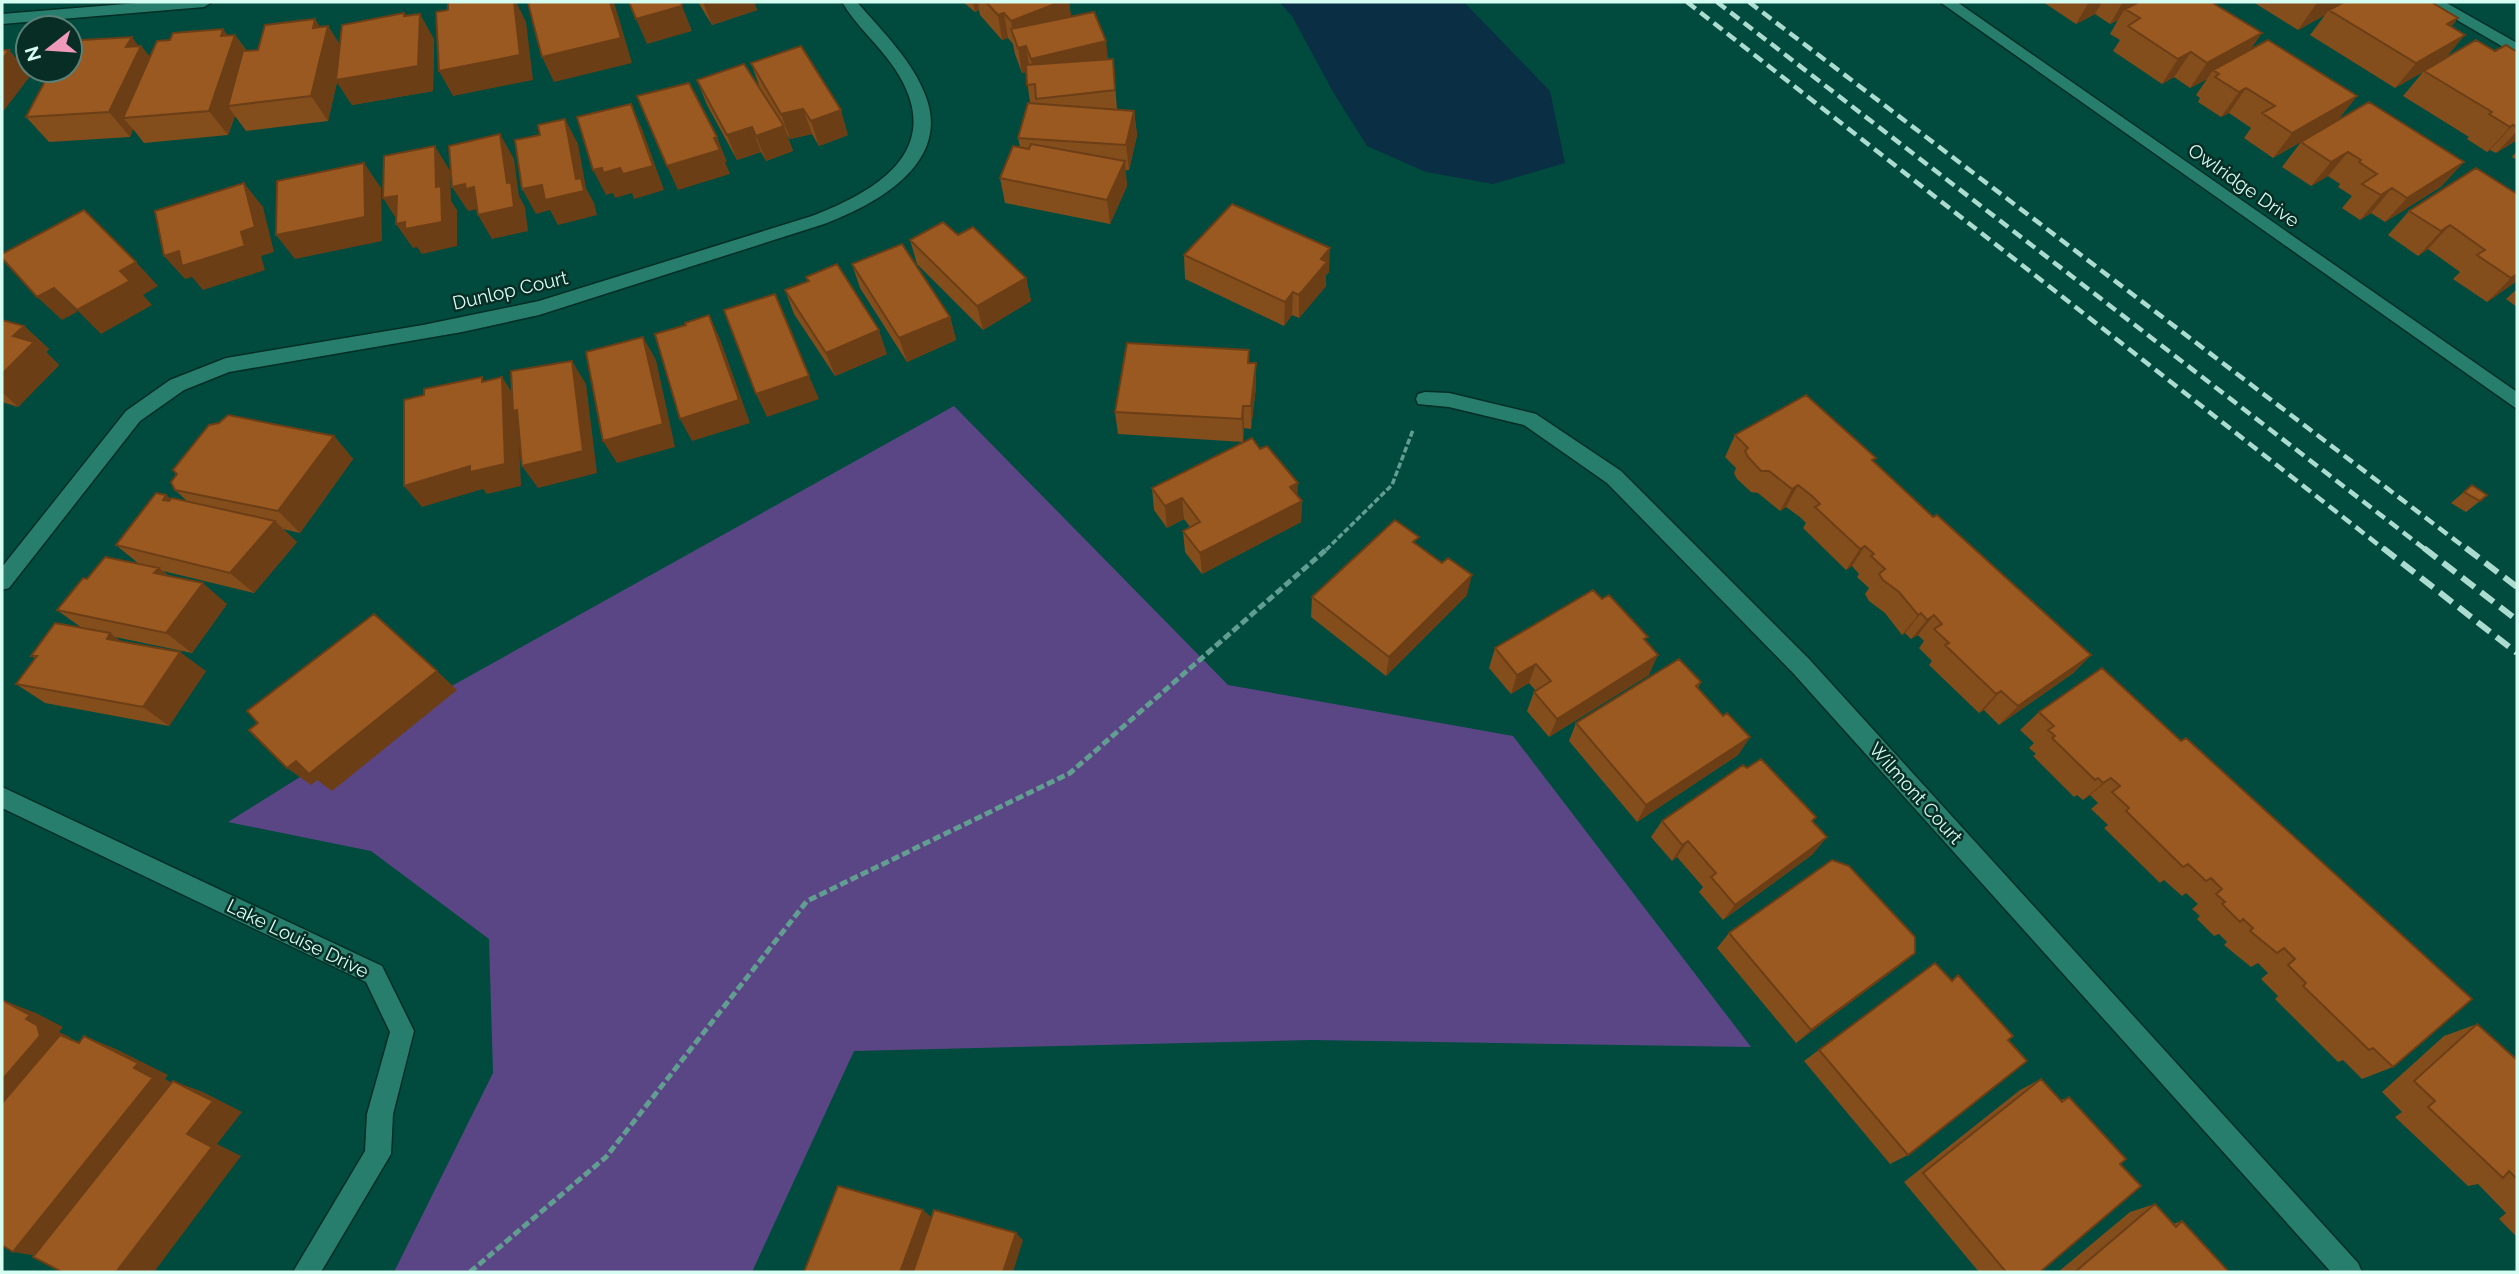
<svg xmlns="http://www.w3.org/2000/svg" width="2519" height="1274" viewBox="0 0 2519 1274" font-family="Raleway,sans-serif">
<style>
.green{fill:#5a4684}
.water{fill:#0a2f44}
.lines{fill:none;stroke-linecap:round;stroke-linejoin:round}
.street-casing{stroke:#002e25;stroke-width:3}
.path-far1{stroke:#629d91;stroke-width:3.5;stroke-dasharray:6 2.5;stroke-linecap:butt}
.path{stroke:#629d91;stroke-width:5;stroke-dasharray:8 3.5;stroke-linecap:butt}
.street{fill:#287e6d;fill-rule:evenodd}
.rail-far1{stroke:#acdbcf;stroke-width:4.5;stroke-dasharray:11 6;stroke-linecap:butt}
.rail{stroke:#acdbcf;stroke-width:6;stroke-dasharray:16 8;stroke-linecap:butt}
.wall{fill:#844d1c}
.shaded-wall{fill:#6c3e16}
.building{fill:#9a5920;stroke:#6c3e16;stroke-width:2}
.labels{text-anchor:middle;stroke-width:5;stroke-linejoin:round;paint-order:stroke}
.street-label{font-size:19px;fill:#d5fdf2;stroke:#082d25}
</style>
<rect width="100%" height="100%" fill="#004b3e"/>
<!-- green -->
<path class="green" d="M954 406 1228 685 1513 736 1751 1047 1312 1040 854 1051 752 1272H394L493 1073 489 939 371 851 228 822 396 717Z"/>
<!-- water -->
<path class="water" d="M1279 2H1464L1550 91 1565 163 1493 184 1426 172 1367 146 1333 92 1292 16Z"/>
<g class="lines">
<!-- street casing -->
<g class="street-casing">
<path id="street" d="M150 2H212L204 7 2 24V14Z
M842 2H857C882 31 913 61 926 97 951 164 875 205 824 224L539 315 462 332 229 372 184 390 140 421 9 588 2 590V567L126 411 170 380 226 358 423 325 539 301 812 216C880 190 947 148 895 69 879 45 856 26 842 2Z
M1940 2H1957L2517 392V409Z
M2426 2H2445L2517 43V55Z
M1425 392 1449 393 1536 414 1621 471 1809 659 2358 1263 2362 1272H2331L1793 673 1607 483 1524 425 1449 407 1418 404 1416 399 1418 394Z
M2 787 382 966 414 1031 393 1114 391 1154 321 1272H293L365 1151 367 1114 390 1032 366 982 2 808Z"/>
</g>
<!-- path-far1 -->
<path class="path-far1" d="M1326 550 1392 485 1413 430"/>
<!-- path -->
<path class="path" d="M470 1272 606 1157 807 901 1070 773 1328 548"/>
<!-- street -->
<use href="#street" class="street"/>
<!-- rail-far1 -->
<path class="rail-far1" d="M1687 2 2385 550
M1717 2 2426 550
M1749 2 2468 550"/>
<!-- rail -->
<path class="rail" d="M2383 548 2517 653
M2424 548 2517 620
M2466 548 2517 587"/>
</g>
<!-- wall -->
<path class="wall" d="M698 2H754L757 10 712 25Z
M963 2H1069L1071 17 1108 60 1113 59 1117 109 1134 111 1137 135 1129 170H1125L1127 186 1110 224 1005 203 1000 178 1020 147 1018 138 1030 103 1026 72 1022 73 1015 54 1013 44 1008 38 1002 40 980 15 979 10 975 12Z
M2043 2H2211L2250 50 2357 96 2337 121 2273 158 2244 138 2251 128 2229 113 2221 117 2198 102 2200 98 2196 95 2207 79 2190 88 2174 77 2162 84 2113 51 2120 40 2110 34 2118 20 2110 24 2095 14 2076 24Z
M2253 2H2431L2458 18 2451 27 2445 58 2495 51 2517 52V140L2496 153 2490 150 2487 152 2467 139 2469 137 2403 96 2423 72 2395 88 2310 35 2325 15 2298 30Z
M404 13 406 16 434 39 433 91 352 105 337 82 328 121 246 131 235 116 228 135 144 143 133 129 130 137 49 142 26 117 139 47 141 46 150 57 170 40 235 35 247 51 258 50 315 19 320 27 328 26 340 45Z
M751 63 848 135 819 146 812 134 790 139 787 135 793 151 766 161 761 152 737 160 707 105 697 80 760 88Z
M2369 102 2442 186 2385 222 2371 213 2360 220 2342 208 2352 196 2338 187 2340 184 2328 176 2311 186 2282 167 2301 142Z
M2517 151V160L2512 157Z
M2517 194V281L2487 302 2453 279 2460 272 2428 249 2418 256 2388 235 2409 211Z
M958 235 1026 278 1031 301 983 330 917 264 910 240Z
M1184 255 1329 272 1326 275V286L1299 318 1292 315 1284 326 1185 279Z
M852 264 950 317 956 340 907 362 860 288Z
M806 277 887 354 835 376 794 314 785 290 808 281Z
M2517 289V307L2506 299Z
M2 320 24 326 49 349 46 352 59 365 18 407 2 402Z
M1249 350V363L1256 386 1251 429 1244 428 1243 442 1118 434 1115 412Z
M1735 435 1873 462 1933 517 2091 655 2072 674 1999 725 1984 710 1979 713 1929 665 1932 661 1919 648 1924 641 1918 635 1911 639 1905 633 1902 635 1885 613 1869 601 1865 594 1869 588 1857 577 1859 574 1852 566 1846 570 1803 528 1806 523 1800 517 1786 507 1780 511 1758 493 1751 492 1737 479 1734 473 1736 468 1725 457Z
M334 436 353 459 300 533 283 529 297 542 254 593 163 571 169 576 227 604 192 653 115 637 122 642 206 671 169 726 45 703 16 684 35 658 31 656 82 628 57 610 87 579 139 564 116 545 166 495 171 499 187 501 175 490Z
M1260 449 1302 501 1301 522 1202 574 1185 552 1183 531 1190 527 1184 519 1167 528 1154 510 1152 488Z
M2472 485 2480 501 2466 512 2451 503Z
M1417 545 1467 595 1386 676 1311 617 1312 597Z
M1602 599 1646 642 1649 675 1549 737 1527 711 1534 692 1536 691 1529 683 1511 694 1489 668 1495 648Z
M2102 668 2393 1067 2362 1079 2343 1060 2338 1062 2275 999 2278 996 2261 979 2268 973 2258 963 2251 967 2224 945 2227 942 2219 934 2214 936 2197 919 2200 916 2192 909 2198 904 2186 893 2182 896 2164 880 2160 883 2104 828 2108 825 2091 809 2098 803 2090 795 2083 800 2077 795 2074 797 2033 756 2036 754 2029 748 2034 743 2020 730 2039 712Z
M1701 682 1698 688 1723 716 1750 737 1738 755 1637 822 1569 741 1576 723Z
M1662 821 1812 822 1813 854 1723 920 1699 892 1703 887 1677 857 1672 861 1651 837Z
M1729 933 1898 967 1796 1043 1717 948Z
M1935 963 1952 980 1958 975 1908 1155 1890 1164 1804 1061Z
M2477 1024 2517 1060V1237L2499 1219 2506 1213 2478 1184 2468 1186 2395 1117 2402 1112 2382 1092 2444 1036Z
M2041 1079 2061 1100 2069 1097 2120 1164 2040 1272H1979L1904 1182 2020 1090Z
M2155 1204 2173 1224 2182 1221 2229 1272H2058L2130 1212Z"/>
<!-- shaded-wall -->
<path class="shaded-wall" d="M514 2H516L526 22 533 80 453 96 439 71Z
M610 2H614L632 63 554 82 542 57Z
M703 2H754L757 10 712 25Z
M973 2H978L979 10 975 12Z
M1060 2H1069L1072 24 1013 37 1011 21Z
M2089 2H2102L2095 14 2076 24Z
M2123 2H2153L2125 9 2118 20 2110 24Z
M2321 2H2350L2329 10 2325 15 2298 30 2316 4Z
M682 6 692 31 647 44 636 19Z
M404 13 419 38 420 14 434 39 433 91 352 105 337 82 328 121 311 96 313 28 315 19 326 36 328 26 344 51 404 16Z
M1004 13 1008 38 1002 40 998 15Z
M2458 18 2438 43 2447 24Z
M223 29 233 42 235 35 253 60 228 106 235 116 228 135 209 111 221 36Z
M2262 33 2244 59 2213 70 2207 79 2190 88 2207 63Z
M2465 35 2444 60 2395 88 2416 63Z
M132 37 140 48 141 46 161 71 123 118 133 129 130 137 109 112 126 47Z
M1106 41 1109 66 1035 84 1031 59Z
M1026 46 1030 71 1022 73 1018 48Z
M9 50 31 75 2 113V60Z
M2191 52 2174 77 2162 84 2178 59Z
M2246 88 2229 113 2221 117 2239 92Z
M2357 96 2337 121 2273 158 2292 133Z
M631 104 642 129 664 190 634 199 632 193 615 198 613 193 606 195 593 170Z
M803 109 812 134 790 139 781 114Z
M841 110 848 135 819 146 811 121Z
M1134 111 1137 135 1129 170 1126 145Z
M565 119 578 144 586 188 594 203 597 215 558 225 550 210 536 214 522 189 542 185 576 179Z
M2513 125 2490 150 2487 152 2510 127Z
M784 126 793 151 766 161 756 136Z
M752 127 761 152 737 160 727 135Z
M2517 131V140L2496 153Z
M500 134 514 159 519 196 525 207 528 231 492 239 478 215 507 183Z
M717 137 727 162H725L730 174 678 190 667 166Z
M435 146 450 171 451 201 457 210V246L422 254 417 247 413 248 396 224 436 187Z
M2348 152 2328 176 2311 186 2331 162Z
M1125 161 1127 186 1110 224 1107 200Z
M2464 162 2442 186 2385 222 2407 198Z
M364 163 381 188 382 241 295 259 276 235Z
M244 183 263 207 274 252 261 256 265 270 203 290 192 277 185 279 164 256 241 232Z
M465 184 474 187 478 209 468 211 452 187Z
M2392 188 2371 213 2360 220 2381 195Z
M397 196 399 223 383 198Z
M2450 225 2428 249 2418 256 2441 231Z
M1330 248 1329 272 1326 275V286L1299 318V295L1321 259Z
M136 262 158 286 143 295 152 305 101 334 77 310 120 271Z
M2517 274V281L2487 302 2511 278Z
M1026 278 1031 301 983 330 977 306Z
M54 288 77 312 62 320 37 297Z
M1293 292 1292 315 1284 326 1285 302Z
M709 315 720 339 750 423 692 441 680 419Z
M950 317 956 340 907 362 899 338Z
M24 326 49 349 46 352 59 365 18 407 2 392V374L13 336Z
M879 330 887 354 835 376 826 353Z
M643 337 656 360 675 447 617 463 603 441Z
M572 361 586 384 597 473 538 488 522 466Z
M1256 363V386L1251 429V406Z
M809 376 819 399 767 417 756 394Z
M502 377 517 400 521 486 487 494 483 489 422 507 404 486Z
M1243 406 1244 428 1243 442 1242 419Z
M334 436 353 459 300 533 278 511Z
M1298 483 1297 503 1302 501 1301 522 1202 574 1200 553 1290 487Z
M1798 485 1786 507 1780 511 1792 489Z
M166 495 190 517 163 500Z
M1182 498 1184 519 1167 528 1165 506Z
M275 521 297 542 254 593 230 573Z
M1865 546 1852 566 1846 570 1860 549Z
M159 568 184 589 154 573Z
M1472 575 1467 595 1386 676 1389 657Z
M203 583 227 604 192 653 166 633Z
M1921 613 1905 633 1902 635 1918 615Z
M1934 615 1918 635 1911 639 1927 620Z
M110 633 137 653 107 639Z
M180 652 206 671 169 726 143 707Z
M1658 655 1649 675 1549 737 1557 719Z
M2091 655 2072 674 1999 725 2018 706Z
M1536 664 1529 683 1511 694 1517 675Z
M437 671 457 690 332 791 317 780 311 785 287 768 296 761Z
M2001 691 1984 710 1979 713 1996 694Z
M1750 737 1738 755 1637 822 1646 805Z
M2111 778 2090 795 2083 800 2103 783Z
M1827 837 1813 854 1723 920 1735 905Z
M1688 841 1677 857 1672 861 1682 845Z
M1915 953 1898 967 1796 1043 1811 1030Z
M2 1000 36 1013 63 1027 59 1032 70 1037V1039L92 1047 2 1133Z
M84 1036 116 1049 168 1075 165 1079 183 1089 50 1258 13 1252 134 1068Z
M173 1081 203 1092 242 1112 217 1144 241 1156 154 1272H116L187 1134Z
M923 1210 932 1218 913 1272H900Z
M1016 1233 1023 1240 1013 1272H1003Z"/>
<!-- building -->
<path class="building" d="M448 2H514L520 55 439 71 436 12 448 10Z
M532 2H610L621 38 542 57 528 3Z
M629 2H681L682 6 636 19Z
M986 2H1060L1011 21 1004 13 998 15Z
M2139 2H2211L2262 33 2207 63 2191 52 2178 59 2128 26 2140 18 2125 9Z
M2344 2H2431L2458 18 2447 24 2465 35 2416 63 2329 10Z
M1094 12 1106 41 1031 59 1026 46 1018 48 1011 29Z
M404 13V16L420 14 418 66 336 80 342 25Z
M315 19 313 28 328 26 311 96 228 106 243 51 258 50 265 25Z
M223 29 221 36 235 35 209 111 123 118 157 41 170 40 173 33Z
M132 37 126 47 141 46 109 112 26 117 51 70H70V51H76L82 40Z
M2268 40 2357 96 2292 133 2262 113 2275 106 2246 88 2239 92 2215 77 2219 74 2213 70Z
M2476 40 2495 51 2506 45 2517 52V127L2513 125 2510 127 2489 114 2492 112 2424 71Z
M801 46 841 110 811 121 803 109 781 114 751 63Z
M2 50H9L2 60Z
M1113 59 1115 90 1036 99 1035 84 1027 85 1026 65Z
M744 64 784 126 756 136 752 127 727 135 697 80Z
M689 83 717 137 714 138 720 150 667 166 637 96Z
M2369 102 2464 162 2407 198 2392 188 2381 195 2362 184 2377 174 2359 162 2361 160 2348 152 2331 162 2301 142Z
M1028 103 1134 111 1126 145 1018 138Z
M631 104 653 166 623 174 620 168 603 173 602 168 593 170 577 117Z
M565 119 576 179 581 178 584 191 545 200 542 185 522 189 515 140 540 135 538 125Z
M500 134 507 183 511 182 514 207 478 215 474 187 466 189 465 184 452 187 449 146Z
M1031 144 1125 161 1107 200 1000 178 1013 146 1029 149Z
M435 146 436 187 441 186 442 222 405 229V222L396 224 397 196 383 198 384 156Z
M364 163 365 217 276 235 277 181Z
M2476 168 2517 194V274L2511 278 2477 255 2485 250 2450 225 2441 231 2409 211Z
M244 183 255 227 241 232 245 246 182 266 179 251 164 256 155 211Z
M1232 204 1330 248 1321 259 1327 262 1299 295 1293 292 1285 302 1184 255Z
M84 210 136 262 120 271 130 281 77 310 54 288 37 297 2 258V254Z
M943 222 958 235 973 227 1026 278 977 306 910 240Z
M902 244 950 317 899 338 852 264Z
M837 264 879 330 826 353 785 290 809 281 806 277Z
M775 294 809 376 756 394 724 310Z
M709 315 739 400 680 419 655 334 686 325 685 323Z
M2 320 24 326 13 336 34 342 2 374Z
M643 337 663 424 603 441 586 352Z
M1127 343 1249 350 1248 363H1256L1251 406H1243L1242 419 1115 412Z
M572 361 583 451 522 466 517 410 513 411 511 371Z
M482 377V382L502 377 505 464 470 472V466L404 486V400L424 395V389Z
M1806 395 1876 458 1872 460 1933 517 1937 515 2091 655 2018 706 2001 691 1996 694 1945 645 1949 643 1934 629 1942 624 1934 615 1927 620 1921 613 1918 615 1899 592 1883 580 1879 574 1885 569 1871 556 1874 554 1865 546 1860 549 1815 507 1820 504 1812 496 1798 485 1792 489 1769 471H1761L1748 457 1745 451 1748 448 1735 435Z
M228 415 334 436 278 511 175 490 171 482 177 474 173 470 209 425 219 423Z
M1252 438 1260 449 1267 446 1298 483 1290 487 1302 501 1200 553 1183 531 1200 522 1182 498 1165 506 1152 488Z
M2472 485 2487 495 2480 501 2464 492Z
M156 493 166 495 163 500 169 501 172 498 275 521 230 573 116 545Z
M1395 520 1419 537 1413 542 1442 563 1448 558 1472 575 1389 657 1312 597Z
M105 557 159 568 154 573 203 583 166 633 57 610 83 578 87 579Z
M1593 590 1602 599 1609 595 1648 637 1644 639 1658 655 1557 719 1534 692 1551 681 1536 664 1517 675 1495 648Z
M374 614 437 671 309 774 296 761 287 768 249 730 258 723 247 711Z
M55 623 110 633 107 639 180 652 143 707 16 684 37 656H31Z
M1679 659 1701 682 1696 686 1723 716 1727 713 1750 737 1646 805 1576 723Z
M2102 668 2181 741 2186 738 2472 999 2393 1067 2373 1048 2369 1050 2303 986 2306 983 2288 965 2295 959 2284 948 2277 953 2250 931 2253 928 2243 919 2240 922 2222 904 2225 902 2216 894 2222 889 2211 878 2206 881 2188 864 2183 867 2126 811 2129 808 2112 792 2120 786 2111 778 2103 783 2098 778 2095 780 2052 738 2055 736 2048 730 2054 726 2039 712Z
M1761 759 1816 817 1812 821 1827 837 1735 905 1711 877 1716 873 1688 841 1682 845 1662 821 1743 765 1747 768Z
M1832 860 1849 866 1915 937V953L1811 1030 1729 933Z
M1935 963 1952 981 1958 975 2013 1036 2008 1040 2027 1061 1908 1155 1819 1050Z
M2 1000 30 1015 26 1019 37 1025 40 1036 2 1080Z
M2477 1024 2517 1060V1179L2509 1171 2503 1178 2428 1107 2435 1101 2414 1081Z
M60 1035 79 1043 84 1036 138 1063 134 1068 153 1078 13 1252 2 1245V1103Z
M2041 1079 2062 1102 2069 1097 2126 1159 2120 1164 2141 1186 2040 1272H2006L1923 1173Z
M173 1081 213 1101 187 1134 212 1147 116 1272H62L33 1257Z
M838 1186 923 1210 900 1272H804Z
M2155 1204 2176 1227 2182 1221 2229 1272H2075Z
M934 1210 1016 1233 1003 1272H913Z"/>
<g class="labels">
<!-- street labels -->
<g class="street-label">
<text transform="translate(2244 185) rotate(35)" y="7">Owlridge Drive</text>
<text transform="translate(510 290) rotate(-13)" y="7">Dunlop Court</text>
<text transform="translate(1916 793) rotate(48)" y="7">Wilmont Court</text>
<text transform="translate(298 938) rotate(26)" y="7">Lake Louise Drive</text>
</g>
</g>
<!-- border -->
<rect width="2519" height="1274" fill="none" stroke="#d5fdf2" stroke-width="7"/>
<!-- north arrow -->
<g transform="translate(49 49) rotate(253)"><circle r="33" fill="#082d25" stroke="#5a8077" stroke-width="2"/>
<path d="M0-5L12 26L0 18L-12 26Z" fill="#ef9ab8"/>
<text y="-10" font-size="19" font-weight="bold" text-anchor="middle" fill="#d5fdf2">N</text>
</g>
</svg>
